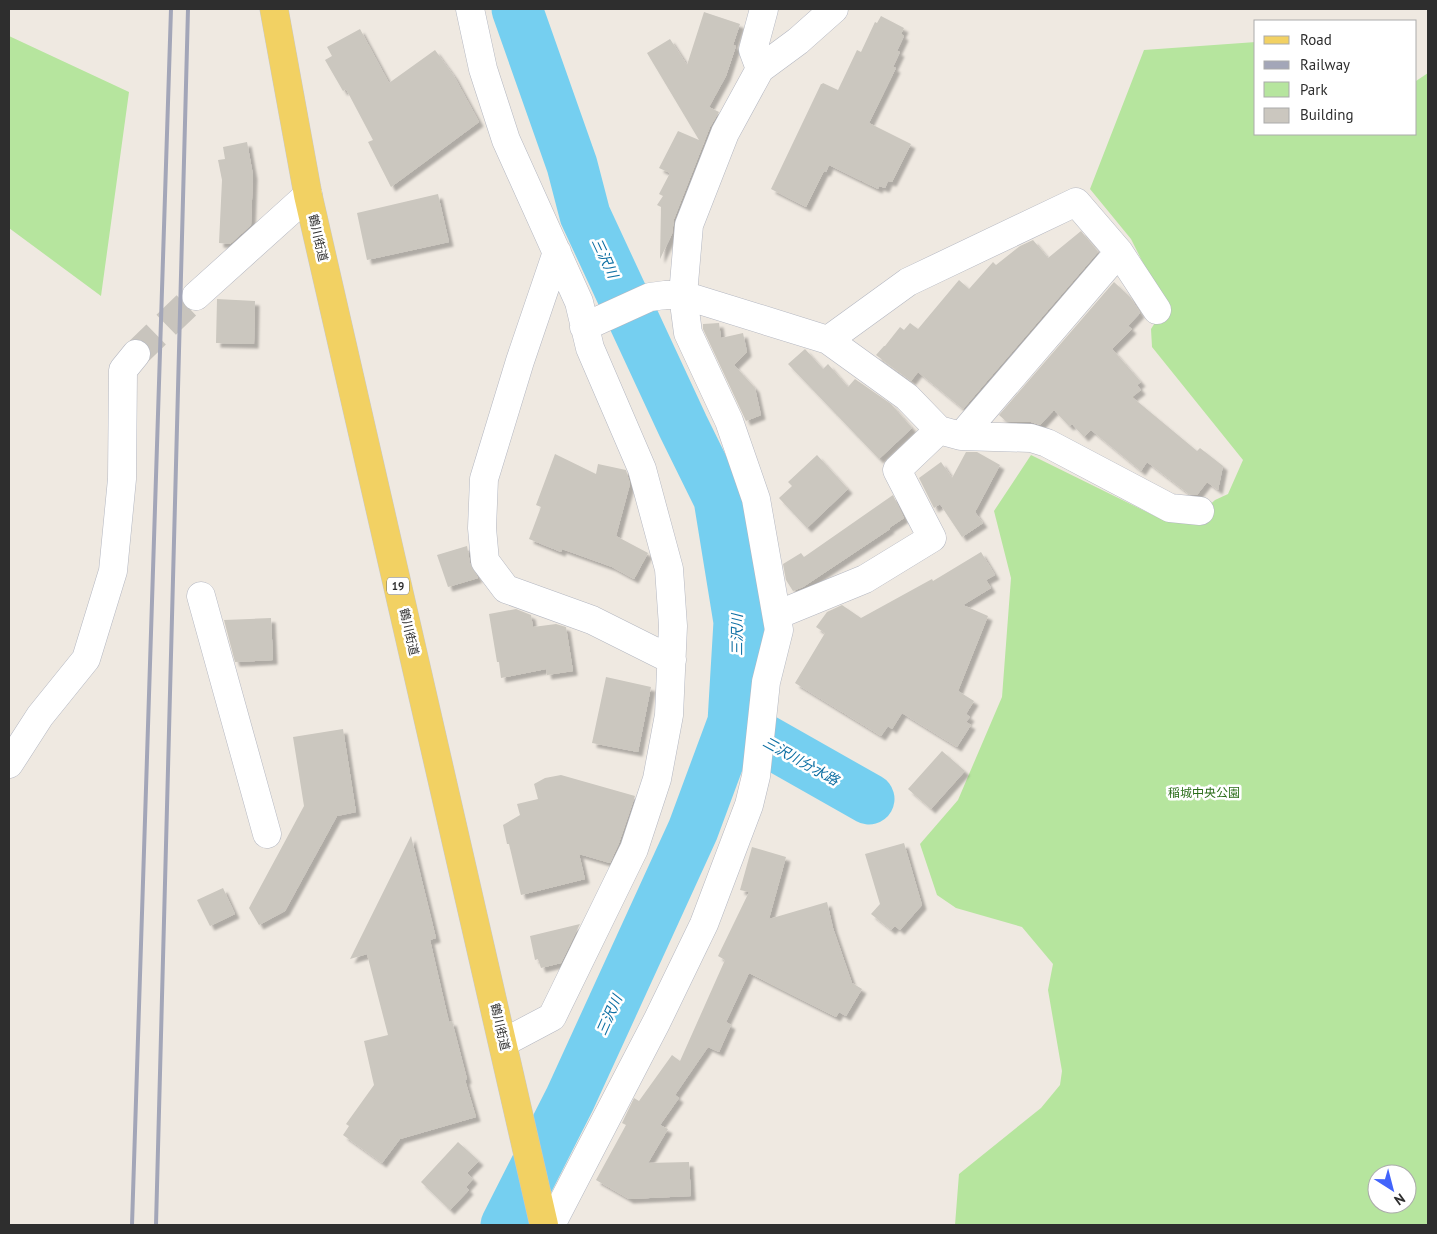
<svg xmlns="http://www.w3.org/2000/svg" width="1437" height="1234" viewBox="0 0 1437 1234" font-family="'PT Sans','Noto Sans JP',sans-serif">
<style>
.green{fill:#b6e59e;fill-rule:evenodd}
.lines{fill:none;stroke-linecap:round;stroke-linejoin:round}
.river{stroke:#75cff0;stroke-width:51}
.building{fill:#cbc7bf;filter:url(#shadow)}
.minor-tunnel{stroke:#c8c4bd;stroke-width:28;stroke-dasharray:28 14;stroke-linecap:butt}
.minor-casing{stroke:#b4b7c1;stroke-width:29}
.major-casing{stroke:#c9c9c9;stroke-width:29}
.minor{stroke:#fff;stroke-width:28}
.major{stroke:#f2d163;stroke-width:28}
.rail{stroke:#a3a6b8;stroke-width:4}
.labels{text-anchor:middle;stroke-width:5;stroke-linejoin:round;paint-order:stroke}
.shield{fill:#fff;stroke:#6d6d6d;stroke-width:1}
.shield-label{font-size:11px;font-weight:bold;fill:#2e2e2e}
.street-label{font-size:12px;fill:#2e2e2e;stroke:#fff}
.park-label{font-size:12px;fill:#2c6e1b;stroke:#fff}
.water-label{font-size:14px;font-style:italic;fill:#0d6fa3;stroke:#fff}
</style>
<defs>
<filter id="shadow"><feDropShadow dx="4.5" dy="4.5" stdDeviation="1" flood-color="#0004"/></filter>
</defs>
<rect width="100%" height="100%" fill="#efe9e1"/>
<!-- green -->
<path class="green" d="M9 36 129 92 101 296 9 228Z
M1256 42V134H1416V81L1428 73V1225H955L959 1174 1041 1108 1060 1085 1062 1071 1048 990 1053 964 1022 927 956 908 937 895 920 844 958 800 1002 697 1011 578 994 511 1031 455 1165 521H1192L1215 500 1228 494 1243 460 1152 347 1151 329 1165 307 1131 239 1090 189 1144 50ZM1377 1174H1407V1204H1377Z"/>
<g class="lines">
<!-- river -->
<path class="river" d="M733 722 869 799
M506 1225 570 1099 693 830 733 722 739 622 719 499 683 426 585 215 572 165 517 9"/>
</g>
<!-- building -->
<path class="building" d="M704 12 740 24 733 45 736 46 726 76 709 107 719 112 710 127 674 219 672 234 660 259 661 207 657 205 663 196 659 194 670 173 659 168 678 131 699 140 647 53 670 39 687 65Z
M881 16 904 28 901 34 904 36 897 51 900 52 893 67 896 68 869 123 911 144 892 182 888 181 885 188 879 186 878 189 829 165 826 172 824 171 806 207 771 189 821 84H822L823 83 838 90 857 50 861 52 875 22 877 23Z
M360 29 389 83 435 50 454 76 479 122 391 187 368 142 373 140 346 89 343 91 325 60 332 56 327 47Z
M247 142 253 175 251 225 230 244 219 243 222 180 218 160 225 159 223 147Z
M438 194 449 242 367 260 357 213Z
M1081 231 1098 252 963 409 918 372 911 381 876 355 884 346H885L900 327 904 330 910 323 918 329 959 280 969 289 993 262 996 265 1020 246 1033 240 1048 258Z
M1114 282 1130 297 1140 313 1128 326 1132 329 1112 349 1141 382 1137 385 1141 390 1132 397 1197 451 1200 448 1223 466 1218 490 1207 482 1197 495 1189 494 1147 462 1141 471 1091 430 1084 437 1072 424 1069 426 1054 410 1040 425 1031 422H1007L999 415Z
M217 299 255 301 254 344 216 343Z
M719 323 721 338 743 333 747 352 734 365 755 388 761 415 746 421 703 329V324Z
M805 349 823 369 828 364 848 387 855 379 891 404 912 428 879 459 788 364Z
M966 452H977L1000 465 975 512 983 523 962 537 940 504 934 508 919 478 941 462 952 478Z
M555 454 596 474 598 464 626 470 630 484 616 536 648 553 634 579 612 567 562 549 561 552 529 539 541 507 536 505Z
M817 455 848 489 807 528 779 498 792 486 788 482Z
M893 495 904 518 889 528 890 529 803 587 793 591 786 580 783 564 801 553 804 557Z
M467 546 470 563 478 578 448 587 437 555Z
M981 552 995 575 986 580 991 588 963 605 988 616 958 691 974 701 966 714 970 717 966 722 971 725 957 747 902 713 892 729 888 726 881 736 795 683 825 633 816 627 827 612 842 605 861 618 932 579 933 581Z
M516 609 531 615 533 627 556 624 566 627 573 671 547 675 546 669 501 678 499 662H497L489 614Z
M271 618 273 660 235 662 224 620Z
M606 677 651 687 638 752 592 743Z
M343 729 356 812 337 816 285 911 259 925 249 908 304 806 293 737Z
M942 751 965 771 931 809 908 789Z
M561 775 635 796 619 843 610 863 579 854 585 879 521 895 509 844H507L503 825 520 815 517 804 538 799 534 784 545 778Z
M411 836 436 938 430 940 449 1022 452 1021 467 1079 465 1080 476 1117 400 1139 382 1163 343 1135 349 1126 346 1124 374 1085 364 1041 388 1035 367 954 350 959Z
M904 843 922 905 900 930 895 926 891 930 871 914 880 904 865 854Z
M752 847 786 857 769 919 827 902 833 928 852 983 862 989 846 1016 839 1012 836 1017 749 973 726 1022 731 1025 719 1052 708 1047 675 1095 679 1098 660 1125 668 1129 648 1163 689 1162 691 1196 629 1199 596 1180 626 1125 622 1123 634 1098 639 1101 672 1055 680 1061 725 960 718 956 749 892 740 890Z
M223 888 235 914 210 926 197 900Z
M580 924 561 963 541 968 538 959 535 960 530 936Z
M458 1142 479 1161 467 1173 473 1179 466 1187 469 1190 450 1210 421 1182Z"/>
<g class="lines">
<!-- minor-tunnel -->
<path class="minor-tunnel" d="M136 354 196 296"/>
<!-- minor casing -->
<g class="minor-casing">
<path id="minor" d="M470 9 483 69 506 140 579 302 590 348 642 469 669 569 673 626 669 715 657 779 634 849 552 1017 503 1043
M760 69 753 50 764 9
M557 252 520 361 484 479 482 528 485 561 506 589 592 620 672 660
M196 296 308 195
M584 327 650 297 665 295H683L828 340 907 397 939 430 961 436 1031 438 1047 443 1170 508 1200 511
M828 340 908 282 1076 202 1119 252 1157 310
M961 436 1119 252
M201 596 267 834
M777 615 865 579 932 538 897 470 939 430
M9 764 40 716 86 659 113 571 122 479 123 370 136 354
M551 1225 657 1021 704 924 749 805 756 776 766 682 779 630 756 499 729 421 688 333 683 295 689 225 725 133 760 69 798 41 834 9"/>
</g>
<!-- major casing -->
<g class="major-casing">
<path id="major" d="M274 9 308 195 544 1225"/>
</g>
<!-- minor -->
<use href="#minor" class="minor"/>
<!-- major -->
<use href="#major" class="major"/>
<!-- rail -->
<path class="rail" d="M132 1225 171 9
M156 1225 188 9"/>
</g>
<g class="labels">
<!-- shield labels -->
<rect class="shield" x="387" y="577.5" width="22" height="17" rx="4"/>
<g class="shield-label">
<text x="398" y="590">19</text>
</g>
<!-- street labels -->
<g class="street-label">
<text transform="translate(318 238) rotate(77)" y="4">鶴川街道</text>
<text transform="translate(409 632) rotate(77)" y="4">鶴川街道</text>
<text transform="translate(500 1027) rotate(77)" y="4">鶴川街道</text>
</g>
<!-- park labels -->
<g class="park-label">
<text x="1204" y="797">稲城中央公園</text>
</g>
<!-- water labels -->
<g class="water-label">
<text transform="translate(605 258) rotate(65)" y="5">三沢川</text>
<text transform="translate(737 635) rotate(-90)" y="5">三沢川</text>
<text transform="translate(801 761) rotate(29)" y="5">三沢川分水路</text>
<text transform="translate(609 1015) rotate(-66)" y="5">三沢川</text>
</g>
</g>
<!-- border -->
<rect width="1437" height="1234" fill="none" stroke="#2e2e2e" stroke-width="20"/>
<!-- legend -->
<rect x="1254" y="20" width="162" height="115" fill="#ffffff" stroke="#ababab"/>
<rect x="1264" y="36" width="25" height="8" fill="#f2d163" stroke="#ababab"/>
<text x="1300" y="45" font-size="15" fill="#2e2e2e">Road</text>
<rect x="1264" y="61" width="25" height="8" fill="#a3a6b8" stroke="#ababab"/>
<text x="1300" y="70" font-size="15" fill="#2e2e2e">Railway</text>
<rect x="1264" y="82" width="25" height="15" fill="#b6e59e" stroke="#ababab"/>
<text x="1300" y="95" font-size="15" fill="#2e2e2e">Park</text>
<rect x="1264" y="108" width="25" height="15" fill="#cbc7bf" stroke="#ababab"/>
<text x="1300" y="120" font-size="15" fill="#2e2e2e">Building</text>
<!-- north arrow -->
<g transform="translate(1392 1189) rotate(144)"><circle r="24" fill="#ffffff" stroke="#ababab"/>
<path d="M0-4L9 19L0 12L-9 19Z" fill="#4264fb"/>
<text y="-8" font-size="14" font-weight="bold" text-anchor="middle" fill="#2e2e2e">N</text>
</g>
</svg>
